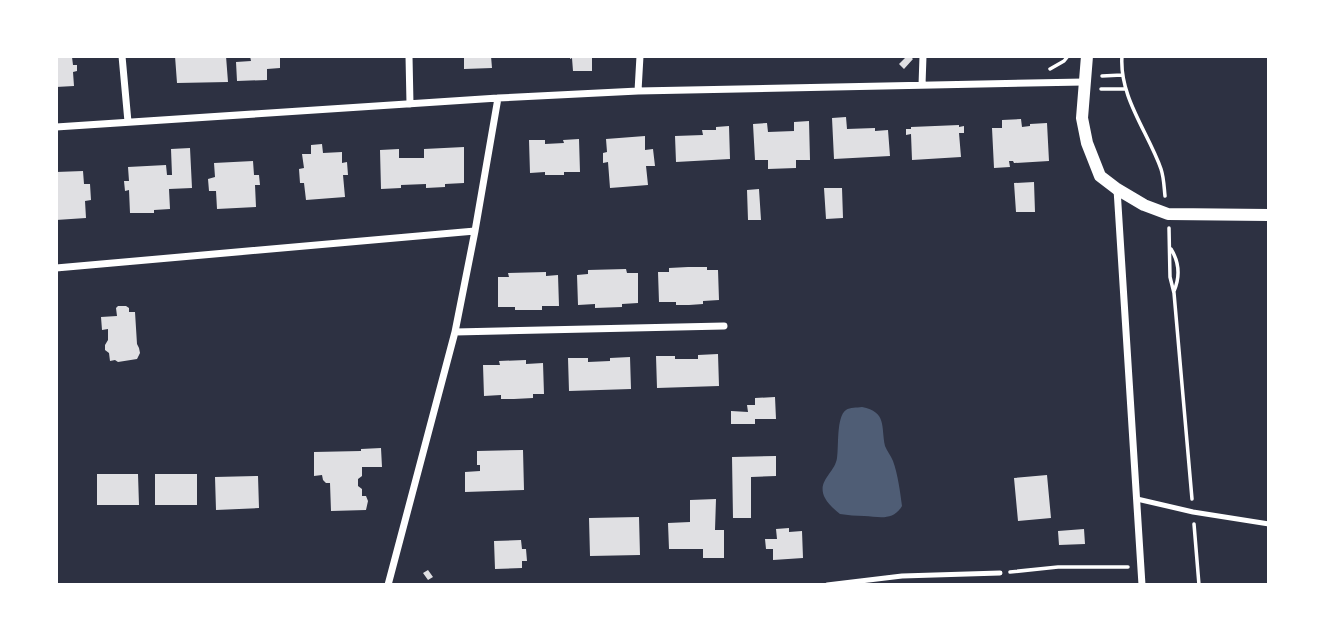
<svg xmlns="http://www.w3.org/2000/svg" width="1325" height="641" viewBox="0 0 1325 641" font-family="'Source Sans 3',sans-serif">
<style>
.water{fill:#4f5d75}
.building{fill:#e0e0e3}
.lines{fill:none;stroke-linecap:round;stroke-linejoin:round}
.path{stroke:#fff;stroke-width:3.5}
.service{stroke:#fff;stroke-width:5}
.minor{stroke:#fff;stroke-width:7}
.tertiary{stroke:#fff;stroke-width:12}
</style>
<rect width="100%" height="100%" fill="#2d3142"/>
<!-- water -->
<path class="water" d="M862 407C887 412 881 426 885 446 887 451 891 456 893 461 898 475 900 491 902 506 893 521 880 517 864 516 856 516 848 515 840 514 835 510 828 504 825 498 816 481 835 473 837 458 839 447 836 417 846 410 850 407 857 408 862 407Z"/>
<!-- building -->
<path class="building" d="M175 56H226L228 82 177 83Z
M250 56H280V68L267 69V80L237 81 236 62 251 61Z
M464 56H491L492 68 464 69Z
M570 56H592V71H573L572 58 570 59Z
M907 56H910L913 59 904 69 899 64Z
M56 57H72L73 65H77V71L73 72 74 86 56 87Z
M846 117 847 129 875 128V131L888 130 890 156 834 159 832 118Z
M1021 119 1022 127 1030 126V124L1047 123 1049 161 1014 163 1013 161H1009L1010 167 994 168 992 128H1002V120Z
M809 121 810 160H796V168L768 169V160H755L753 124 767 123 768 132 794 131V122Z
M959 125V127L964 126V133H959L961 157 912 160 911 134 906 135V129H911V127Z
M729 126 730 159 676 162 675 136 703 135 702 130H716V127Z
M645 136V150L653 149 655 166H646L648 185 610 188 608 162 603 163V153L607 152 606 139Z
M579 139 580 172H564V175H545V172L530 173 529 140H545V144L564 143 563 140Z
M322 144 323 153 342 152V163L347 162 348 175H343L345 197 306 200 304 183H300L299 169 304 168 302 154H311V145Z
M464 147V183L445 184V187L426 188V184L401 185V188L381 189 380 150 399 149V158H424V149Z
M190 148 192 188 169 189 170 209 154 210V213H130L129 190 125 191 124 181H129L128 167 166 165 167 175H172L171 149Z
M253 161 254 175H259L260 185H255L256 207 217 209 216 191H209L208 179 215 177 214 163Z
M83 171 84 184H90L91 200 85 201 86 218 56 220V172Z
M1034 182 1035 212H1016L1014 183Z
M824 188H842L843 218 826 219Z
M759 189 761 220H748L747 190Z
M688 267H707V270H718L719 300 703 301V304L689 305H676V302H659L658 272H669V268Z
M626 269 627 273H638V303L622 304V307L595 308V304L578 305 577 275 588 274V270Z
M546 272V276L558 275 559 306H542V310H515V307H498V277H509L508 273Z
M118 306H126L129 308V312H135L137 344 139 348 140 353 137 359 118 362 115 360 110 361 109 353 105 350V345L108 340V329L102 330 101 317 117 316 116 308Z
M718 354 719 386 657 388 656 356H675V359H698V355Z
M630 357 631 389 569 391 568 358H588V362L610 361V358Z
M526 360V364L543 363 544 394H533V398L514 399H501V395L484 396 483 365H500L499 361Z
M775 397 776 419H755V424H731V411L748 412 747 405H755V398Z
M381 448 382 467H362V476L358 479V486L362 489V496H366L368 501 366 510 331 511 330 483H326L323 480 322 475 314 476V452L361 451V449Z
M523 450 524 490 465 492V472L480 471V465H477V451Z
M776 456V476L751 477V518H733L732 457Z
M97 474H138L139 505H97Z
M155 474H197V505H155Z
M1047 475 1051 518 1018 521 1014 478Z
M258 476 259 508 216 510 215 477Z
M716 499 715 530H724V558H703V549H669L668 523 690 522V500Z
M639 517 640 555 590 556 589 518Z
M789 528V532L802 531 803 558 773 560V549H766L765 539H777L776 529Z
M1084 529 1085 544 1059 545 1058 531Z
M521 540 522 549H526L527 561H522V568L495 569 494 541Z
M428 570 433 577 428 580 423 573Z"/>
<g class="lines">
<!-- path -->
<path class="path" d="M1122 56C1119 97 1148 132 1161 169 1164 178 1164 187 1165 196
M1050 69 1064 61 1068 56
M1102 76 1122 75
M1101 89H1126
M1169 228 1170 277 1174 293 1192 499
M1171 249C1179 262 1180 277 1174 291
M1194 524 1199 585
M1010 572 1058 567H1128"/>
<!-- service -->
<path class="service" d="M1137 499 1193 512 1269 524
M827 585 902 576 1000 573"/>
<!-- minor -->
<path class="minor" d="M122 56 128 122
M409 56 410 104
M922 85 923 56
M638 91 640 56
M56 127 498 98 638 91 1084 82
M1117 189 1142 585
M56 268 475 231
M455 332 724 326
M388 585 455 332 475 231 498 98"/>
<!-- tertiary -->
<path class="tertiary" d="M1087 56 1082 118 1087 143 1100 176 1117 189 1144 205 1168 214 1269 215"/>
</g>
<!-- border -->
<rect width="1325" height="641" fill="none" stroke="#ffffff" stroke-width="116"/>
</svg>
